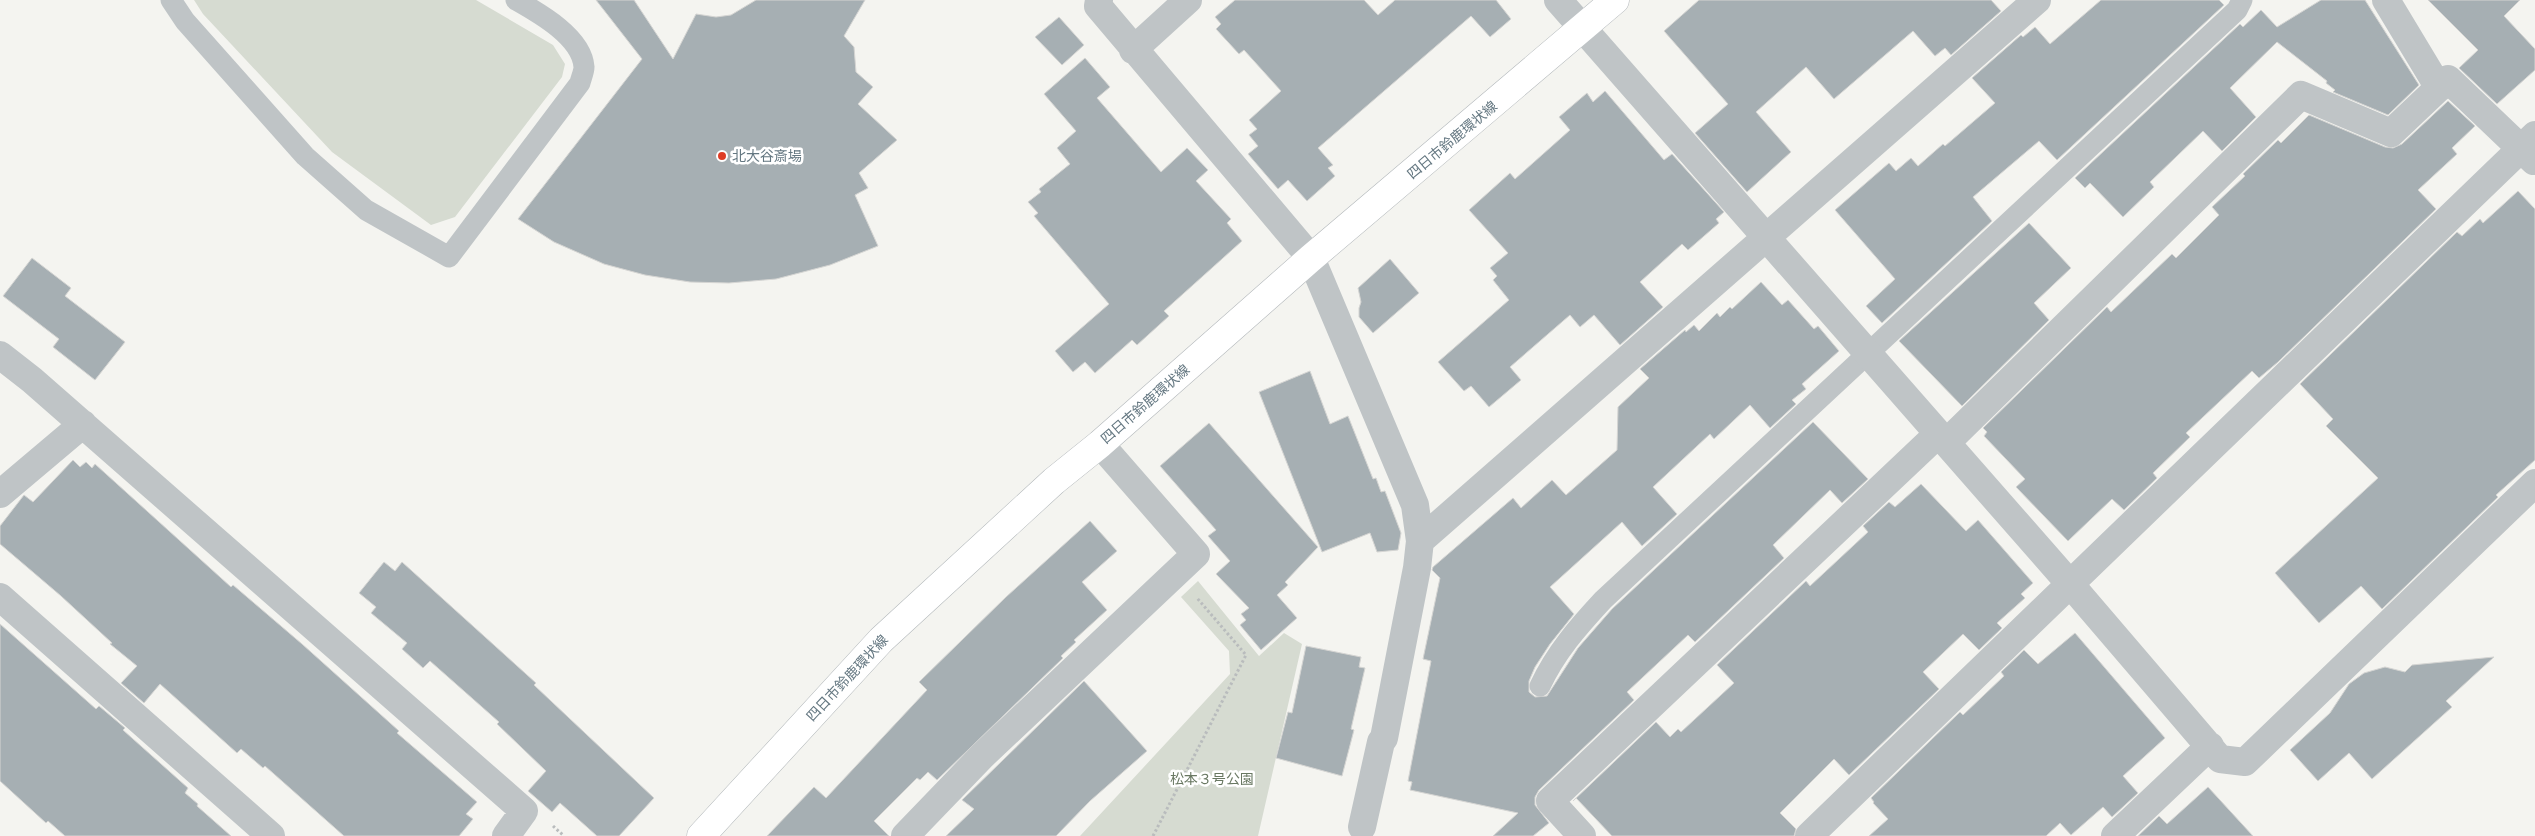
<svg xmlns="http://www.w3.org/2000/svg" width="2535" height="836" viewBox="0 0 2535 836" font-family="'Open Sans','Noto Sans JP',sans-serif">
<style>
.green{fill:#d6dbd1}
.building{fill:#a6afb3;stroke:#d5d5d3}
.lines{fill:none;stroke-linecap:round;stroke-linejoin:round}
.primary-casing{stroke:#b2b7ba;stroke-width:29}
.path{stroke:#b9bcbd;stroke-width:3;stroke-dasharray:2.5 2.5;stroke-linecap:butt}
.lane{stroke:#bfc4c6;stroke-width:21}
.street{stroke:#bfc4c6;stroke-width:28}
.primary{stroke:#fff;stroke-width:28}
.poi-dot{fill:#de3d26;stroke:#fff;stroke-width:2}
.labels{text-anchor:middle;stroke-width:5;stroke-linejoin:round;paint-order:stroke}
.street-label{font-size:14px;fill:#647781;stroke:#fff}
.poi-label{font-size:14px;fill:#647781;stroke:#fff;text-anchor:start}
.park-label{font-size:14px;fill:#697862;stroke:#fff}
</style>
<rect width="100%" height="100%" fill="#f4f4f0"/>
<!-- green -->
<path class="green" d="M194 0H476L553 45 565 64 562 77 455 217 431 225 332 152 203 14Z
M1198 581 1259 656 1284 633 1302 644 1258 836H1080L1230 674 1229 651 1181 597Z"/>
<!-- building -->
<path class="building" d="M596 0H634L673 59 696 14 716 17 731 15 756 0H865L844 36 854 47 856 72 873 87 858 104 897 140 859 173 868 188 855 195 878 246 830 265 776 279 729 283 690 282 645 275 604 264 554 242 518 219 642 59Z
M1235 0H1364L1378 15 1395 0H1496L1511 19 1490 37 1471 16 1318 148 1333 165 1328 168 1335 176 1307 201 1288 180 1278 189 1248 154 1258 146 1249 135 1257 129 1249 120 1281 91 1244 50 1239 54 1216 29 1221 24 1215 17Z
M1699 0H1991L2001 11 1951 55 1945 48 1935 56 1913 31 1834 99 1806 67 1756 112 1791 152 1747 192 1695 133 1728 104 1664 31Z
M2101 0H2219L2224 5 2057 160 2039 141 1973 197 1992 221 1882 323 1866 306 1895 279 1835 210 1889 163 1896 171 1911 158 1918 166 1943 144 1945 146 1995 103 1972 78 2021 35 2023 37 2035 27 2050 44Z
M2321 0H2365L2419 85 2388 115 2333 92 2335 90 2326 83 2327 81 2277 42 2230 88 2256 117 2222 151 2203 131 2150 182 2154 187 2123 217 2090 183 2085 188 2075 178 2240 24 2243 27 2261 10 2277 27Z
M2428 0H2520L2504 16 2535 49V70L2497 104 2459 68 2478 50Z
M1059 17 1084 45 1062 65 1035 37Z
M1085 58 1110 87 1097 98 1161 172 1187 148 1208 170 1196 181 1231 219 1227 223 1242 241 1164 311 1169 316 1137 345 1132 340 1095 373 1085 362 1073 372 1055 351 1109 304 1034 216 1038 213 1028 202 1041 192 1039 189 1070 164 1057 148 1076 131 1044 94Z
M1605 91 1664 160 1672 154 1724 212 1716 219 1719 223 1688 250 1682 244 1640 282 1663 307 1620 345 1594 315 1580 327 1570 315 1510 367 1521 380 1489 407 1471 386 1464 391 1438 362 1509 300 1493 280 1497 276 1490 268 1508 253 1469 210 1510 173 1515 179 1570 130 1559 117 1587 93 1593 102Z
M2448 101 2475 126 2452 148 2457 154 2418 190 2436 209 2278 362 2259 378 2252 371 2186 433 2190 437 2153 473 2157 478 2124 510 2112 499 2068 541 2016 487 2025 479 1984 436 1987 432 1983 428 2107 307 2111 312 2172 254 2176 258 2219 215 2212 207 2245 176 2243 174 2278 140 2281 143 2309 115 2385 147 2393 148 2402 144Z
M2518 191 2535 209V460L2496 495 2498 497 2382 609 2361 586 2319 623 2275 573 2378 478 2326 426 2333 419 2300 384 2457 232 2462 236 2480 219 2483 223Z
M2029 223 2071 268 2034 303 2049 320 1962 406 1899 341Z
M32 258 71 288 65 296 125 342 95 380 53 347 59 339 3 296Z
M1390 259 1419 293 1373 333 1359 317V308L1361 302 1358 288Z
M1761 282 1782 305 1788 300 1814 329 1818 326 1839 351 1802 384 1806 389 1792 400 1796 404 1770 428 1750 405 1714 439 1710 434 1653 487 1677 514 1642 546 1622 522 1550 587 1574 614 1550 644 1535 667 1529 681V692L1535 697 1547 696 1578 648 1612 609 1813 422 1868 479 1842 503 1830 490 1773 545 1784 558 1695 642 1688 635 1627 692 1634 700 1539 790 1535 797V805L1549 823 1533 836H1493L1518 813 1410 790 1412 782 1408 781 1431 661 1423 659 1440 578 1432 570 1433 567 1513 498 1521 508 1552 480 1566 495 1617 450 1618 407 1649 378 1640 369 1685 330 1686 332 1694 325 1699 331 1717 313 1720 317 1730 307 1732 309Z
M1310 371 1330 424 1348 416 1373 479 1376 478 1381 492 1385 491 1401 533 1398 550 1377 552 1370 533 1322 552 1259 392Z
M1209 423 1318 547 1285 582 1288 585 1277 595 1297 618 1261 650 1240 625 1246 620 1241 614 1249 608 1216 574 1230 561 1208 536 1216 530 1160 466Z
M73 460 80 467 86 462 92 468 95 464 231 587 233 585 302 644 399 731 397 733 477 802 466 814 473 819 459 836H344L265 766 263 768 241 749 237 753 160 684 144 703 121 683 137 666 110 644 112 643 61 596 0 544V526L24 495 33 502Z
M1921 484 1966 531 1978 520 2033 583 2021 594 2025 598 1997 623 2002 628 1979 650 1963 634 1923 672 1939 689 1849 775 1834 759 1780 813 1796 829 1794 836H1612L1576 798 1573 801 1656 722 1670 737 1678 729 1681 732 1734 683 1717 665 1806 581 1810 586 1868 532 1863 526 1889 502 1895 507Z
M1090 521 1117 551 1082 582 1107 610 1074 640 1076 642 1061 656 1063 658 937 780 928 772 920 780 917 778 874 821 889 836H767L814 787 826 798 927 690 919 682 1006 597Z
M384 562 395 571 402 562 536 683 534 685 654 798 619 836H597L560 803 552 812 528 791 546 771 497 724 499 722 430 661 423 668 402 649 407 643 371 613 376 607 359 593Z
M0 624 96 709 99 706 125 728 123 730 188 788 185 793 198 804 197 806 231 836H65L48 821 46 823 0 781Z
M2075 633 2165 738 2123 776 2138 793 2112 817 2103 807 2071 835 2060 823 2046 836H1869L1888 819 1873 803 1874 802 1871 798 1960 712 1963 715 2004 676 2001 672 2024 650 2038 664Z
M1306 646 1361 657 1359 667 1365 668 1351 729 1354 730 1342 776 1276 758 1288 712 1292 713Z
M2494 657 2446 701 2452 707 2372 779 2349 753 2318 781 2290 750 2330 713 2349 684 2364 673 2385 667 2405 672 2412 665Z
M1084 681 1147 751 1090 801 1056 836H946L974 809 962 800Z
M2208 787 2253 836H2138L2159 816 2167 824Z"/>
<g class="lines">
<!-- primary casing -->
<g class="primary-casing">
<path id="primary" d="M701 836 881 640 1054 481 1100 444 1311 258 1615 0"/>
</g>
<!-- path -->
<path class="path" d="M553 826 564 836
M1153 836 1246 655 1197 598"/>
<!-- lane -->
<path class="lane" d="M171 0 185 21 305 156 366 210 449 257 580 83C581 78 584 72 584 67 582 37 539 13 516 0
M1540 686C1556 652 1578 627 1603 600L2237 10 2242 0"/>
<!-- street -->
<path class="street" d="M1099 0 1098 6 1311 258 1415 505 1420 541 1417 568 1384 738 1381 742 1362 827
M1558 0 2071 585 2220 759 2245 762 2535 483
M2386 0 2439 88
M1133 50 1188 0
M0 355 32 380 524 811 506 836
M1946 443 2301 95 2391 133 2448 79 2534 161
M0 494 83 424
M1420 541 2037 0
M0 597 271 836
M905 836 982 756 1196 554 1100 444
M1582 836 1550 801 1938 434
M1809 836 2535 135
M2115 836 2210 746"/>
<!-- primary -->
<use href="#primary" class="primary"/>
</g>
<!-- markers -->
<circle class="poi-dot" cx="722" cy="156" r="5"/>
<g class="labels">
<!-- street labels -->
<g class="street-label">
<text transform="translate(1452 140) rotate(-40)" y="5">四日市鈴鹿環状線</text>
<text transform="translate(1145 404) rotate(-41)" y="5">四日市鈴鹿環状線</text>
<text transform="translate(847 678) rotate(-47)" y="5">四日市鈴鹿環状線</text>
</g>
<!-- poi labels -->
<g class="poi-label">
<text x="732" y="161">北大谷斎場</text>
</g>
<!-- park labels -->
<g class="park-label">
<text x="1212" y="784">松本３号公園</text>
</g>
</g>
</svg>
